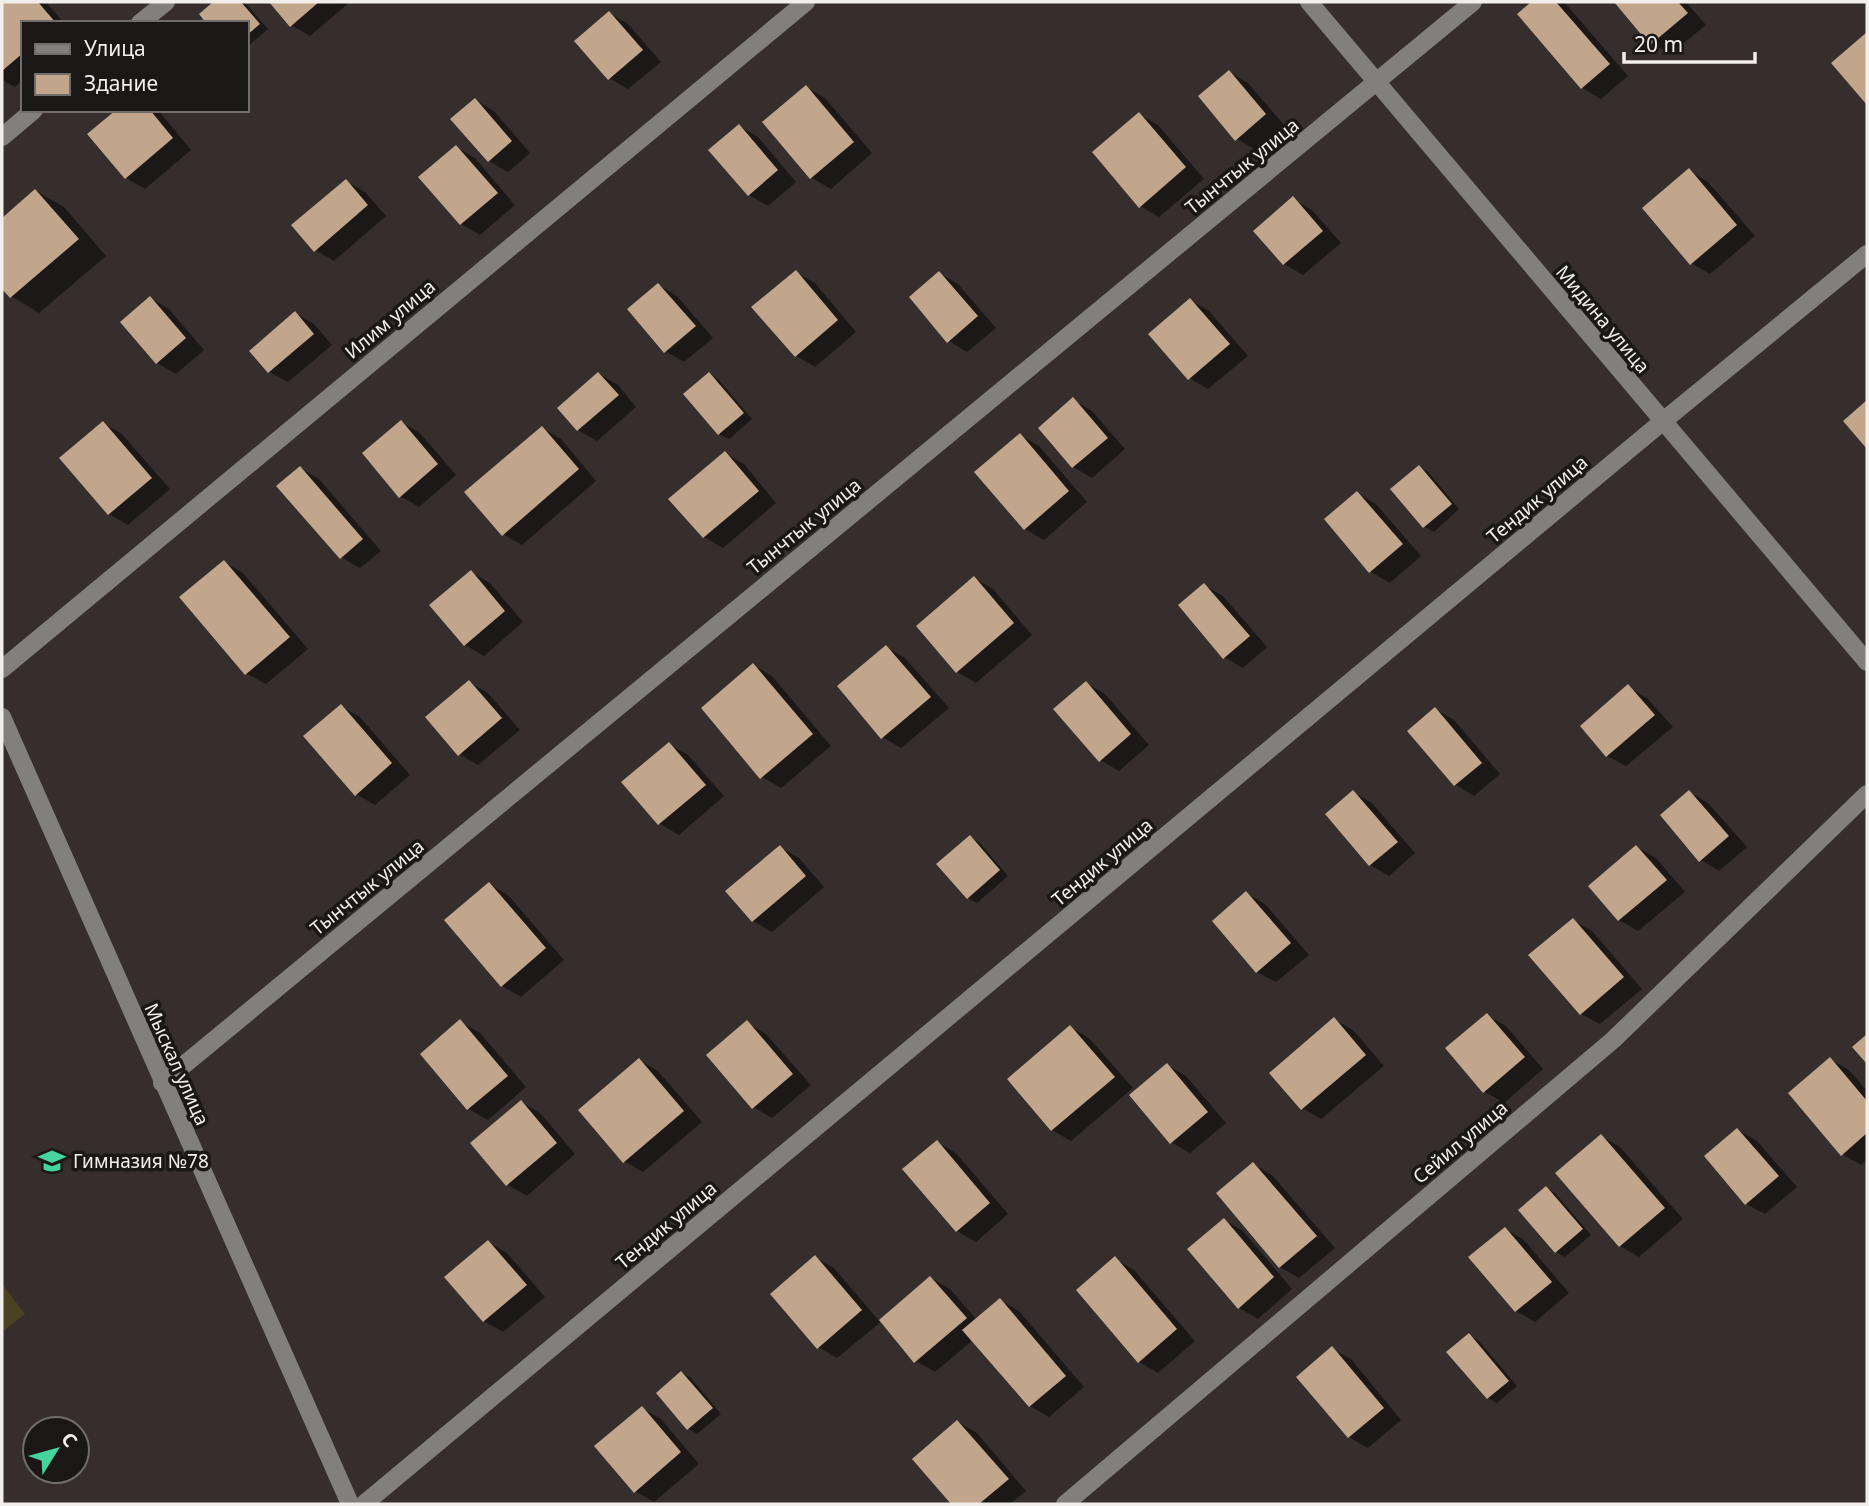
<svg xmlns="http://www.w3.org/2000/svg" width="1869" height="1506" viewBox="0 0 1869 1506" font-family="'Noto Sans',sans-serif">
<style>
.green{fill:#4b4123}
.shadow{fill:#0007}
.building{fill:#c1a68c}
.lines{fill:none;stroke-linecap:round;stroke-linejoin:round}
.minor{stroke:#837f7f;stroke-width:18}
.labels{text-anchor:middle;stroke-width:7;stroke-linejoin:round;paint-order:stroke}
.street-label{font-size:19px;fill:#f2eeec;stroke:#1a1716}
.poi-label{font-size:19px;fill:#f2eeec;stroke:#1a1716;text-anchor:start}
</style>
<rect width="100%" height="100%" fill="#352e2c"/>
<!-- green -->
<path class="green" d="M2 1284 25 1314 2 1332Z"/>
<!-- shadow -->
<path class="shadow" d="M2 2H46L64 23H23V80L15 87 2 80Z
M215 2H244L268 29 247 47V23L201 14Z
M271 2H350L310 36 291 25Z
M1534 2 1565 3 1628 76 1601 99 1582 88 1519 14Z
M1616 2H1686L1706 25 1670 54 1652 43Z
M609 13 628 24 661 62 628 89 609 78Z
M1229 72 1248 83 1284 125 1256 150 1237 139Z
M806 87 825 98 872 153 831 189 812 178 764 122Z
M475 100 494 111 530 153 508 172 489 161Z
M118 110H158L191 150 145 189 126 178Z
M1139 114 1158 125 1204 179 1159 217 1140 206Z
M739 126 758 137 796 182 768 206 749 195Z
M456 147 475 158 515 205 480 235 461 224Z
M1689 171 1708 182 1755 236 1710 274 1691 263Z
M346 181 365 192 386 216 334 261 315 250Z
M36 191 64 207 106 256 39 313 11 296 2 286V220Z
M1293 199 1312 210 1341 243 1303 275 1284 264Z
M796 272 815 283 856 332 815 367 796 356Z
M939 273 958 284 996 328 967 352 949 341Z
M658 285 677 296 713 338 684 362 665 351Z
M150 298 169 309 204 350 176 374 157 363Z
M1190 300 1209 311 1248 356 1208 389 1189 378Z
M295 313 314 324 332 345 288 382 269 372Z
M599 374 618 385 636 407 597 441 578 430Z
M709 374 718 379 752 419 729 439 719 434 685 394Z
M1073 400 1092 411 1125 449 1092 478 1073 467 1040 428Z
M401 422 420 433 456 475 419 507 400 496Z
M103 423 122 434 170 489 128 525 109 514Z
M542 428 561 439 596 481 522 545 503 534Z
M1020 435 1039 446 1087 502 1044 540 1025 529Z
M725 453 744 464 776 503 723 548 704 537Z
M1419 467 1428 472 1459 509 1434 532 1425 527 1393 489Z
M300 468 319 479 381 551 360 568 341 557Z
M1357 493 1376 504 1421 556 1390 583 1371 572Z
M224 562 243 573 308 649 266 684 247 674Z
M471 572 490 583 523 622 484 656 465 645Z
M974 578 993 589 1032 635 976 683 957 672 918 626Z
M1204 585 1223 596 1267 647 1243 668 1224 657Z
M886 647 905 658 949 708 901 748 882 737Z
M753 665 772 676 831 746 781 788 762 777Z
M469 682 488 693 520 730 478 765 459 754Z
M1086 683 1105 694 1149 745 1119 771 1100 760Z
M1628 687 1647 698 1673 727 1626 766 1607 756Z
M341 706 360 717 410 775 375 805 356 794Z
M1435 709 1454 720 1500 774 1474 796 1456 785 1409 731Z
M669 744 688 755 724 796 679 835 660 824 624 782Z
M1353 792 1372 803 1415 853 1389 876 1370 865Z
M1689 792 1708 803 1747 847 1719 871 1701 860Z
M971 837 980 843 1008 876 977 903 968 898Z
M780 847 799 858 824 887 772 932 753 921Z
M1637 847 1656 858 1685 892 1638 931 1619 920 1590 886Z
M489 884 508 895 564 960 521 997 502 986Z
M1246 893 1265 904 1309 955 1276 982 1257 972Z
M1573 920 1592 931 1642 989 1600 1024 1581 1014Z
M1487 1015 1506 1026 1543 1069 1504 1103 1485 1092Z
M1334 1019 1353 1030 1384 1066 1321 1119 1302 1108Z
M461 1022 480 1033 526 1087 488 1120 469 1109 422 1054Z
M747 1023 766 1034 811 1085 772 1118 753 1107Z
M1070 1027 1089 1038 1133 1088 1071 1141 1052 1130Z
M1830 1059 1849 1070 1867 1091V1160L1861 1165 1842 1154Z
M639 1060 658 1071 702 1122 643 1172 624 1161Z
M1167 1065 1186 1076 1226 1123 1190 1153 1171 1142Z
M521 1102 540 1113 575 1154 527 1196 508 1185 473 1143Z
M1738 1130 1757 1141 1797 1187 1765 1214 1746 1204Z
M1601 1136 1620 1147 1683 1219 1639 1257 1620 1246Z
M937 1142 956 1153 1008 1214 976 1242 957 1231Z
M1253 1164 1272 1175 1335 1248 1299 1278 1280 1267 1218 1194Z
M1546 1188 1555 1193 1591 1235 1565 1257 1556 1252Z
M1224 1220 1243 1231 1292 1289 1258 1319 1239 1308Z
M1505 1229 1524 1240 1569 1293 1535 1322 1516 1311Z
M488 1242 507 1253 545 1297 503 1332 484 1321Z
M815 1257 834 1268 880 1322 931 1278 950 1289 977 1320 1000 1300 1019 1311 1084 1387 1049 1417 1030 1406 973 1340 935 1372 916 1361 882 1321 837 1358 818 1347Z
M1115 1259 1134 1270 1195 1341 1158 1373 1139 1362Z
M1469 1335 1478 1340 1517 1386 1497 1403 1488 1398Z
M1332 1349 1351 1359 1401 1420 1368 1448 1349 1437Z
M682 1373 691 1378 721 1414 697 1434 688 1428Z
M642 1408 661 1419 699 1464 654 1502 635 1491Z
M958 1422 977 1433 1026 1491 1010 1504H953L914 1459Z"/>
<!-- building -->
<path class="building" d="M2 2H38L56 23H23V53L2 71Z
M213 2H241L260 24 247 35V23H206L199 14Z
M269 2H319L290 27Z
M1531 2H1556L1610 64 1581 89 1517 14Z
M1614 2H1678L1688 13 1650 45Z
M609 11 643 50 608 80 574 41Z
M1867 32V105L1831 63Z
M1229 70 1266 114 1235 141 1198 96Z
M806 85 854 142 810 179 762 122Z
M475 98 512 141 488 162 450 119Z
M116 110H150L173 138 125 179 87 134Z
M1139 112 1186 167 1139 208 1092 152Z
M739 124 778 170 748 196 708 150Z
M456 145 498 193 460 225 418 177Z
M1689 168 1737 225 1690 265 1642 208Z
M346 179 368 205 314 252 291 225Z
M35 189 79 239 10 298 2 289V218Z
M1293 196 1323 231 1283 265 1253 231Z
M796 270 838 320 795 357 751 307Z
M939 271 978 316 947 343 909 297Z
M658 283 696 326 664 353 627 309Z
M150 296 186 338 156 364 120 322Z
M1190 298 1230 344 1188 380 1148 334Z
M295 311 314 334 268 373 249 351Z
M598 372 619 395 577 431 557 408Z
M709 372 744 413 718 435 683 394Z
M1073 397 1108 438 1072 468 1038 428Z
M1867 400V449L1843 421Z
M401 420 438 464 399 498 362 453Z
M103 421 152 478 108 515 59 458Z
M542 426 579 469 502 536 464 492Z
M1020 433 1069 491 1024 530 974 472Z
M725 451 759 491 703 538 668 499Z
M1419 465 1452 504 1423 528 1390 489Z
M300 466 363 539 340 559 276 486Z
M1357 491 1403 544 1369 573 1324 519Z
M224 560 290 637 245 675 179 597Z
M471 570 505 611 464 646 429 605Z
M974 576 1014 623 956 673 916 626Z
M1204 583 1250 636 1223 659 1178 605Z
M886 645 931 697 881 739 837 686Z
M753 663 813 734 760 779 701 708Z
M469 680 502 718 458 756 425 717Z
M1086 681 1131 734 1099 762 1053 709Z
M1628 684 1655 715 1606 757 1580 726Z
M341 704 392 763 355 796 303 736Z
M1435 707 1482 763 1454 786 1407 731Z
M669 742 706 785 658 825 621 782Z
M1353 790 1398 842 1369 866 1325 814Z
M1689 790 1729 836 1699 862 1660 815Z
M970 835 1000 870 967 899 936 864Z
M780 845 806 876 752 922 725 891Z
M1636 845 1667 880 1618 921 1588 886Z
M489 882 546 948 501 987 444 920Z
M1246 891 1291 943 1256 973 1212 921Z
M1573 918 1624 977 1580 1015 1528 955Z
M1487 1013 1525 1057 1483 1093 1445 1048Z
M1334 1017 1366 1055 1301 1110 1269 1073Z
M460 1019 508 1076 467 1110 420 1054Z
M747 1020 793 1074 752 1109 706 1055Z
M1070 1025 1115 1077 1051 1131 1007 1079Z
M1867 1034V1064L1852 1047Z
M1830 1057 1867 1101V1133L1841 1156 1788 1093Z
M639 1058 684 1111 623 1163 578 1110Z
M1167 1063 1208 1112 1170 1144 1129 1095Z
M521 1100 557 1143 506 1186 470 1143Z
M1737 1128 1779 1176 1745 1205 1704 1156Z
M1601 1134 1665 1208 1619 1247 1555 1173Z
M937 1140 990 1203 956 1232 902 1169Z
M1253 1162 1317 1236 1279 1268 1216 1193Z
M1546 1186 1583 1229 1555 1253 1518 1210Z
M1224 1218 1274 1277 1238 1309 1187 1249Z
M1505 1227 1552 1282 1515 1312 1468 1257Z
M488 1240 527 1285 483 1322 444 1277Z
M815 1255 862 1310 817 1349 770 1294Z
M1115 1256 1177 1329 1138 1363 1076 1290Z
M930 1276 967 1318 914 1363 879 1320Z
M1000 1298 1066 1376 1029 1407 962 1330Z
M1469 1333 1509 1381 1487 1399 1446 1352Z
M1332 1346 1384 1408 1348 1438 1296 1377Z
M681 1371 713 1408 687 1430 656 1393Z
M642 1406 681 1452 634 1493 594 1446Z
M957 1420 1009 1479 979 1504H951L912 1459Z"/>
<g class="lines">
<!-- minor -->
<path class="minor" d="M1309 2 1867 662
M140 23 166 2
M2 137 34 110
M2 669 806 2
M2 717 350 1504
M162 1083 1473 2
M364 1504 1662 422 1867 254
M1065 1504 1613 1040 1867 794"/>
</g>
<!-- icons -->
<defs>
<g id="school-bare" transform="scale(2.1)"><path d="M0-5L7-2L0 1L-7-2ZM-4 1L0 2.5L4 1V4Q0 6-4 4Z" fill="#46d49e" stroke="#1a1716" stroke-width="2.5" paint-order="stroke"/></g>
</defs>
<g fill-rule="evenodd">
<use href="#school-bare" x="52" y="1161"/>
</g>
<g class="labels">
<!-- street labels -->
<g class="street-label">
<text transform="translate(1242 166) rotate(-39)" y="7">Тынчтык улица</text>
<text transform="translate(390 319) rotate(-40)" y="7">Илим улица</text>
<text transform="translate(1603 319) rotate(50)" y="7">Мидина улица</text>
<text transform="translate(1537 499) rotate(-40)" y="7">Тендик улица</text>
<text transform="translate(804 526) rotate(-39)" y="7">Тынчтык улица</text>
<text transform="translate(1102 862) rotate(-40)" y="7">Тендик улица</text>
<text transform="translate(367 887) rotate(-39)" y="7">Тынчтык улица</text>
<text transform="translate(177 1064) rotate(66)" y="7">Мыскал улица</text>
<text transform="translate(1460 1142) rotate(-40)" y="7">Сейил улица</text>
<text transform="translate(666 1225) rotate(-40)" y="7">Тендик улица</text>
</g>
<!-- poi labels -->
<g class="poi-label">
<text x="73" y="1168">Гимназия №78</text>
</g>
</g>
<!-- border -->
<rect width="1869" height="1506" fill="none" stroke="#f2eeec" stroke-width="7"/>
<!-- legend -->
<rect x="21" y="21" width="228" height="91" fill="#1a1716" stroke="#706d6c" stroke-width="2"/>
<rect x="35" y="44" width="35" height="10" fill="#837f7f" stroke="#706d6c" stroke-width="2"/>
<text x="84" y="56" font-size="21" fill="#f2eeec">Улица</text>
<rect x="35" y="74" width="35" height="21" fill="#c1a68c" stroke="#706d6c" stroke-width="2"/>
<text x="84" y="91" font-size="21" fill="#f2eeec">Здание</text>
<!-- north arrow -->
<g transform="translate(56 1450) rotate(53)"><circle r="33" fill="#1a1716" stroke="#706d6c" stroke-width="2"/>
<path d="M0-5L12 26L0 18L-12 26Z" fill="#46d49e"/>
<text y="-10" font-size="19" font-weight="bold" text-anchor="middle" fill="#f2eeec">С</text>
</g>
<!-- scale -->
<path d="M1624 52v10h131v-10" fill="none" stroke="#f2eeec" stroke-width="3.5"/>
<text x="1634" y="52" font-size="21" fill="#f2eeec" stroke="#1a1716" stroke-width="5" paint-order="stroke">20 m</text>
</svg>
